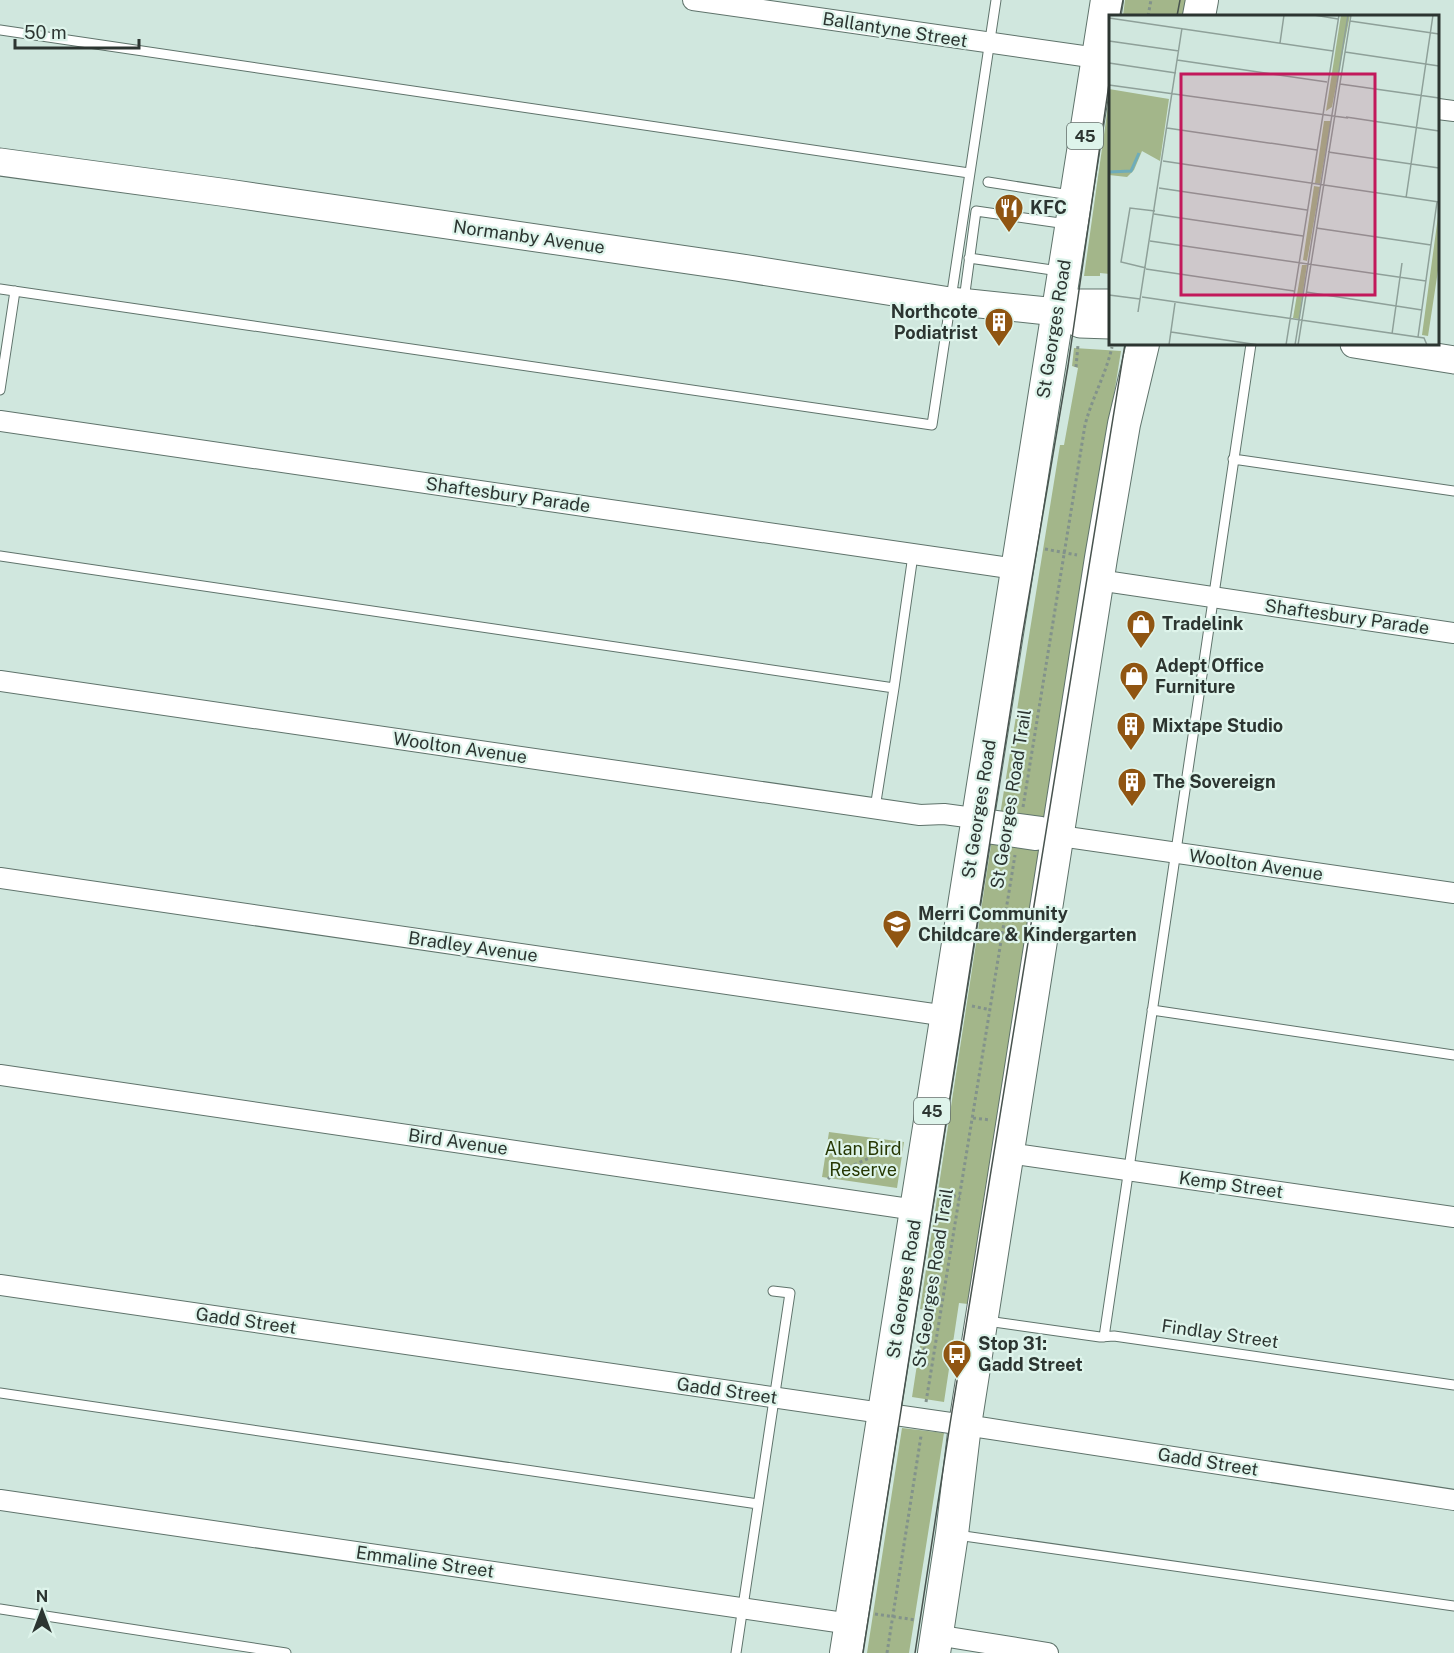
<svg xmlns="http://www.w3.org/2000/svg" width="1454" height="1653" viewBox="0 0 1454 1653" font-family="'Public Sans',sans-serif">
<style>
.green{fill:#a3b68a}
.lines{fill:none;stroke-linecap:round;stroke-linejoin:round}
.service-casing{stroke:#5f736b;stroke-width:11}
.minor-casing{stroke:#5f736b;stroke-width:22}
.secondary-casing{stroke:#5f736b;stroke-width:29}
.trunk-casing{stroke:#5f736b;stroke-width:34}
.path{stroke:#82928b;stroke-width:3;stroke-dasharray:3 3;stroke-linecap:butt}
.service{stroke:#fff;stroke-width:9}
.minor{stroke:#fff;stroke-width:20}
.secondary{stroke:#fff;stroke-width:27}
.trunk{stroke:#fff;stroke-width:32}
.tram{stroke:#48534e;stroke-width:1.5}
.labels{text-anchor:middle;stroke-width:4.5;stroke-linejoin:round;paint-order:stroke}
.shield{fill:#def4eb;stroke:#616e69;stroke-width:1.5}
.shield-label{font-size:16px;font-weight:bold;fill:#2c3531}
.street-label{font-size:18px;fill:#2c3531;stroke:#def4eb}
.poi-label{font-size:18px;font-weight:bold;fill:#2c3531;stroke:#def4eb;text-anchor:start}
.park-label{font-size:18px;fill:#263703;stroke:#def4eb}
.inset-river{fill:none;stroke:#6eacb9;stroke-width:3}
.inset-road{fill:none;stroke:#8ea099;stroke-width:1.5}
.view{fill:#c2185b;fill-opacity:0.15;stroke:#c2185b;stroke-width:3}
.inset-edge{fill:none;stroke:#2c3531;stroke-width:3}
</style>
<rect width="100%" height="100%" fill="#d0e7de"/>
<!-- green -->
<path class="green" d="M1125 0H1194L1191 16H1123Z
M1110 92V274L1100 273V276H1084Z
M1074 348 1121 351 1045 823 1000 815 1060 445H1064L1078 368 1072 366Z
M992 839 1042 846 968 1304 959 1303 944 1402 912 1397 922 1332 926 1321 923 1320 925 1310 920 1309Z
M829 1132 904 1142 897 1188 822 1177Z
M902 1428 944 1433 909 1653H867Z"/>
<g class="lines">
<!-- service casing -->
<g class="service-casing">
<path id="service" d="M0 30 969 173
M988 182 1070 195
M969 258 1059 271
M0 289 932 425 996 0
M964 300 976 211 1067 224
M0 390 15 291
M1233 459 1454 491
M0 556 894 688 875 808
M894 688 913 555
M1152 1010 1454 1055
M987 1321 1100 1337 1114 1336 1454 1385
M1104 1337 1251 344
M0 1393 758 1504
M957 1535 1454 1606
M0 1609 286 1653
M736 1653 790 1293 773 1291"/>
</g>
<!-- minor casing -->
<g class="minor-casing">
<path id="minor" d="M693 0 1097 58
M1438 109 1454 111
M0 421 1016 569
M1098 580 1454 633
M0 681 920 815 944 814 1041 827 1058 836
M980 832 1036 840 1058 836 1074 838 1454 893
M0 878 947 1016
M0 1075 916 1210
M1008 1153 1454 1217
M0 1285 985 1428 1454 1500
M0 1500 851 1624
M936 1635 1048 1653"/>
</g>
<!-- secondary casing -->
<g class="secondary-casing">
<path id="secondary" d="M0 162 228 193 736 267 950 301 1057 312 1080 324 1110 325
M1057 312 1077 303H1110
M1354 344 1454 360"/>
</g>
<!-- trunk casing -->
<g class="trunk-casing">
<path id="trunk" d="M1199 16 1202 0
M846 1653 1107 0
M934 1653 952 1534 965 1425 1101 558 1124 424 1143 344"/>
</g>
<!-- path -->
<path class="path" d="M1148 16 1151 0
M1076 367 1078 345
M1045 549 1077 555
M1023 807 1085 425C1092 398 1106 374 1112 347
M972 1006 991 1010
M973 1118 991 1120
M828 1179 832 1175 876 1155 903 1149
M941 1194 960 1197
M930 1306 925 1333 924 1364 932 1365
M926 1402 1015 855
M875 1614 916 1620
M887 1653 921 1436"/>
<!-- service -->
<use href="#service" class="service"/>
<!-- minor -->
<use href="#minor" class="minor"/>
<!-- secondary -->
<use href="#secondary" class="secondary"/>
<!-- trunk -->
<use href="#trunk" class="trunk"/>
<!-- tram -->
<path class="tram" d="M1120 16 1123 0
M1177 16 1180 0
M863 1653 1022 637 1068 366 1110 77
M915 1653 950 1424 1125 344"/>
</g>
<!-- icons -->
<defs>
<g id="restaurant-pin" transform="scale(1.5)"><path d="M0 17L-7.5 6A9.5 9.5 0 1 1 7.5 6Z" fill="#905512" stroke="#def4eb"/><path d="M-5-6h1v4h1v-4h1v4h1v-4h1v5L-1.5 .5V6h-2V.5L-5-1ZM5-6V6H3V1.5H1.5Q1.5-4 5-6Z" fill="#fff"/></g>
<g id="building-pin" transform="scale(1.5)"><path d="M0 17L-7.5 6A9.5 9.5 0 1 1 7.5 6Z" fill="#905512" stroke="#def4eb"/><path d="M-4-6H4V6H1V3H-1V6H-4ZM-2.5-4.3h1.7v1.8h-1.7ZM.8-4.3h1.7v1.8H.8ZM-2.5-1h1.7V.8h-1.7ZM.8-1h1.7V.8H.8Z" fill="#fff"/></g>
<g id="shop-pin" transform="scale(1.5)"><path d="M0 17L-7.5 6A9.5 9.5 0 1 1 7.5 6Z" fill="#905512" stroke="#def4eb"/><path d="M-5-2.5h2.3a2.7 3.5 0 0 1 5.4 0H5L5.5 6h-11ZM-1.5-2.5h3a1.5 2.3 0 0 0-3 0Z" fill="#fff"/></g>
<g id="school-pin" transform="scale(1.5)"><path d="M0 17L-7.5 6A9.5 9.5 0 1 1 7.5 6Z" fill="#905512" stroke="#def4eb"/><path d="M0-5L7-2L0 1L-7-2ZM-4 1L0 2.5L4 1V4Q0 6-4 4Z" fill="#fff"/></g>
<g id="bus-pin" transform="scale(1.5)"><path d="M0 17L-7.5 6A9.5 9.5 0 1 1 7.5 6Z" fill="#905512" stroke="#def4eb"/><path d="M-5-6H5V4H4V6H2V4H-2V6H-4V4H-5ZM-3.5-4V0h7V-4ZM-3.5 1.2v1.5H-2V1.2ZM2 1.2v1.5H3.5V1.2Z" fill="#fff"/></g>
</defs>
<g fill-rule="evenodd">
<use href="#restaurant-pin" x="1009" y="208"/>
<use href="#building-pin" x="999" y="322"/>
<use href="#shop-pin" x="1141" y="624"/>
<use href="#shop-pin" x="1134" y="676"/>
<use href="#building-pin" x="1131" y="726"/>
<use href="#building-pin" x="1132" y="782"/>
<use href="#school-pin" x="897" y="924"/>
<use href="#bus-pin" x="957" y="1354"/>
</g>
<g class="labels">
<!-- shield labels -->
<g class="shield">
<rect x="1067" y="123" width="36" height="26" rx="4.5"/>
<rect x="914" y="1098" width="36" height="26" rx="4.5"/>
</g>
<g class="shield-label">
<text x="1085" y="142">45</text>
<text x="932" y="1117">45</text>
</g>
<!-- street labels -->
<g class="street-label">
<text transform="translate(895 30) rotate(9)" y="6">Ballantyne Street</text>
<text transform="translate(529 237) rotate(8)" y="6">Normanby Avenue</text>
<text transform="translate(1054 329) rotate(-81)" y="6">St Georges Road</text>
<text transform="translate(508 495) rotate(8)" y="6">Shaftesbury Parade</text>
<text transform="translate(1347 617) rotate(8)" y="6">Shaftesbury Parade</text>
<text transform="translate(460 748) rotate(8)" y="6">Woolton Avenue</text>
<text transform="translate(1011 799) rotate(-81)" y="6">St Georges Road Trail</text>
<text transform="translate(979 809) rotate(-81)" y="6">St Georges Road</text>
<text transform="translate(1256 865) rotate(8)" y="6">Woolton Avenue</text>
<text transform="translate(473 947) rotate(8)" y="6">Bradley Avenue</text>
<text transform="translate(458 1142) rotate(8)" y="6">Bird Avenue</text>
<text transform="translate(1231 1185) rotate(8)" y="6">Kemp Street</text>
<text transform="translate(933 1278) rotate(-81)" y="6">St Georges Road Trail</text>
<text transform="translate(904 1289) rotate(-81)" y="6">St Georges Road</text>
<text transform="translate(246 1321) rotate(8)" y="6">Gadd Street</text>
<text transform="translate(1220 1334) rotate(8)" y="6">Findlay Street</text>
<text transform="translate(727 1391) rotate(8)" y="6">Gadd Street</text>
<text transform="translate(1208 1462) rotate(9)" y="6">Gadd Street</text>
<text transform="translate(425 1562) rotate(8)" y="6">Emmaline Street</text>
</g>
<!-- poi labels -->
<g class="poi-label">
<text x="1030" y="214">KFC</text>
<text x="978" y="318" text-anchor="end">Northcote<tspan x="978" dy="21">Podiatrist</tspan></text>
<text x="1162" y="630">Tradelink</text>
<text x="1155" y="672">Adept Office<tspan x="1155" dy="21">Furniture</tspan></text>
<text x="1152" y="732">Mixtape Studio</text>
<text x="1153" y="788">The Sovereign</text>
<text x="918" y="920">Merri Community<tspan x="918" dy="21">Childcare &amp; Kindergarten</tspan></text>
<text x="978" y="1350">Stop 31:<tspan x="978" dy="21">Gadd Street</tspan></text>
</g>
<!-- park labels -->
<g class="park-label">
<text x="863" y="1155">Alan Bird<tspan x="863" dy="21">Reserve</tspan></text>
</g>
</g>
<!-- overview -->
<g transform="translate(1109 15)">
<rect width="330" height="330" fill="#d0e7de"/>
<path d="M232 0H241L223 92 217 96ZM0 74 60 84 51 146 33 136 25 155 18 162 0 160ZM215 106H222L211 169 206 168ZM205 171 211 172 198 246 194 245ZM330 194V249L319 321 313 320ZM193 250H198L190 304 184 303Z" fill="#a3b68a"/>
<path class="inset-river" d="M0 157 22 156 30 138"/>
<path class="inset-road" d="M205 0 229 4M0 3 224 36M241 6 330 19M0 26 70 36M171 28 175 0M236 37 330 51M68 45 218 67M0 48 67 58M231 69 330 83M0 70 239 103M237 102 330 116M58 113 208 135M219 137 330 153M54 146 330 187M50 173 198 195M297 183 324 0M45 199 194 221M207 213 322 230M41 226 317 266M37 253 12 247 21 193 46 196M37 254 185 276M197 277 313 295M0 280 31 284M33 282 315 323 318 330M29 297 73 13M62 317 150 330M283 319 293 248M309 322 328 187M60 330 66 288M177 330 230 0M186 330 239 0M189 330 242 0"/>
<path class="view" d="M72 59H266V280H72Z"/>
<rect width="330" height="330" class="inset-edge"/>
</g>
<!-- north arrow -->
<g transform="translate(42 1611)" stroke="#def4eb" stroke-width="4.5" paint-order="stroke">
<path d="M0-4.5L10 22L0 15L-10 22Z" fill="#2c3531"/>
<text y="-9" font-size="16" font-weight="bold" text-anchor="middle" fill="#2c3531">N</text>
</g>
<!-- scale -->
<path d="M15 39v9h124v-9" fill="none" stroke="#2c3531" stroke-width="3"/>
<text x="24" y="39" font-size="18" fill="#2c3531" stroke="#def4eb" stroke-width="4.5" paint-order="stroke">50 m</text>
</svg>
